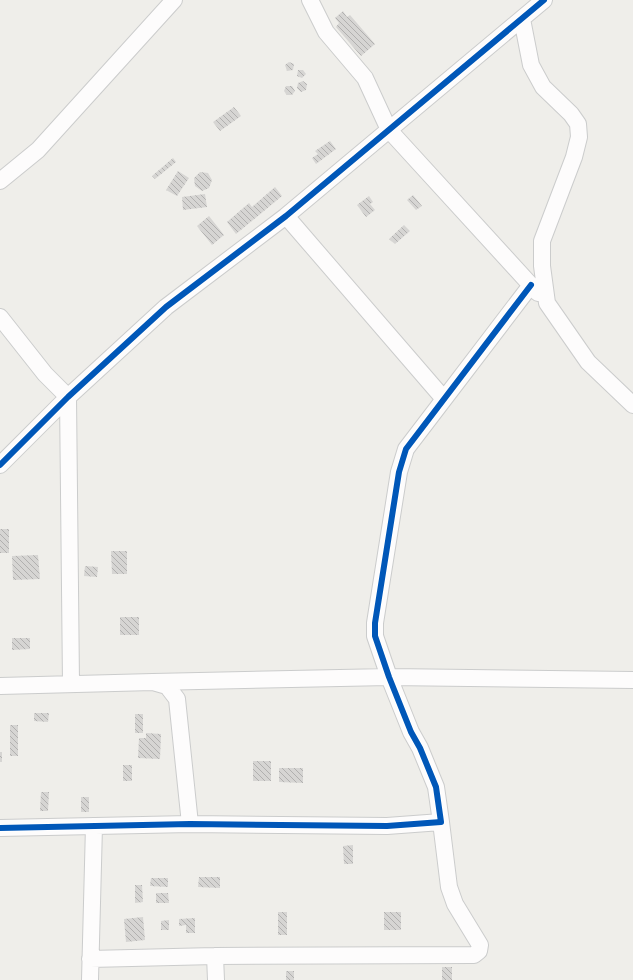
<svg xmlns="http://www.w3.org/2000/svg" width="633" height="980" viewBox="0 0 633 980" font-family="'Varela Round',sans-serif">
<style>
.building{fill:url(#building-back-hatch)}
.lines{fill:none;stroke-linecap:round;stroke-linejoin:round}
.minor-casing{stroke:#cbcccc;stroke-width:18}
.minor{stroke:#fdfcfc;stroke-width:16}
.cycleway-casing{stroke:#fff;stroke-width:8}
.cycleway{stroke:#0057b8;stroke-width:6}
</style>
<defs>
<pattern id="building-back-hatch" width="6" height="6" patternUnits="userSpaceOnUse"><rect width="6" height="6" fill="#d6d5d3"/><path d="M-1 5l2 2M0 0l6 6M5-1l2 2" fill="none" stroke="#b1b0af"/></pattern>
</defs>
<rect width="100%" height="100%" fill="#efeeea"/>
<!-- building -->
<path class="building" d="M343 11 347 17 350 15 375 44 361 56 336 27 339 23 335 18Z
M289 62 294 64 293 70 287 71 285 65Z
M298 70H303L306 74 302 78 297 76Z
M303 81 307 84 306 90 301 92 297 88 298 83Z
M286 86H292L295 91 292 95H287L284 91Z
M234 107 241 116 220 131 213 122Z
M330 141 336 149 316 164 312 158 318 154 315 151Z
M173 158 176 162 155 179 152 176Z
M178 171 189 178 177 196 166 190Z
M200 172 208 173 212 180 209 188 202 191 195 186 194 178Z
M275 187 282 196 236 234 227 222 249 203 252 207Z
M205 194 207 207 183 210 182 197Z
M413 195 422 206 416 210 407 200Z
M369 196 373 202 370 204 375 210 366 217 357 205Z
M209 216 224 235 212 245 197 226Z
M404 225 410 231 395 244 389 239Z
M0 529H9V553H0Z
M111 551H127V574H112Z
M38 555 40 579 13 580 12 556Z
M85 566 98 567 97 577 84 576Z
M120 617H139V635H120Z
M12 638H30V649L12 650Z
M34 713H49L48 722 34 721Z
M135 714H143V733H135Z
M10 725H18V756H10Z
M146 733 161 734 160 759 138 758 139 738H146Z
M0 752H2V762H0Z
M253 761H271V781H253Z
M123 765H132V781H123Z
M279 768H303V783L279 782Z
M41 792H49L48 811H40Z
M81 797H89V812H81Z
M353 845V864H344L343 846Z
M199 877H220V888L198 887Z
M151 878H168V887L150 886Z
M135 885H142L143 902 135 903Z
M156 893H168L169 903H156Z
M278 912H287V935H278Z
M384 912H401V930H384Z
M143 917 145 940 126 942 124 919Z
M195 918V933H186V925L179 926V919Z
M169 920V930H161V921Z
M442 967H452V980H442Z
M286 971H294V980H286Z"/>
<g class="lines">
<!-- minor casing -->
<g class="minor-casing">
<path id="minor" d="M310 0 326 32 365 78 389 130 538 293
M522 19 531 65 543 87 571 114 578 124 579 137 574 157 542 241V266L547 303 588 362 633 405
M0 181 38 150 174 0
M286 216 444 399
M0 317 45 374 68 397 71 683
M0 465 68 397 166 307 286 216 544 0
M153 682 389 677 633 680
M0 686 153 682 167 686 177 699 190 824
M0 828 190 824 387 826 441 822 436 787 420 748 411 732 389 677 375 636V623L399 472 406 449 531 285
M215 956 216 980
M90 959 215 956 474 955 479 951 480 945 455 904 449 887 441 822
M90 980 94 826"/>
</g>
<!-- minor -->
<use href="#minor" class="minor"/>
<!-- cycleway casing -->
<g class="cycleway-casing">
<path id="cycleway" d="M0 465 68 397 166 307 286 216 544 0
M0 828 190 824 387 826 441 822 436 787 420 748 411 732 389 677 375 636V623L399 472 406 449 531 285"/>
</g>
<!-- cycleway -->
<use href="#cycleway" class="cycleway"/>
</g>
</svg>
